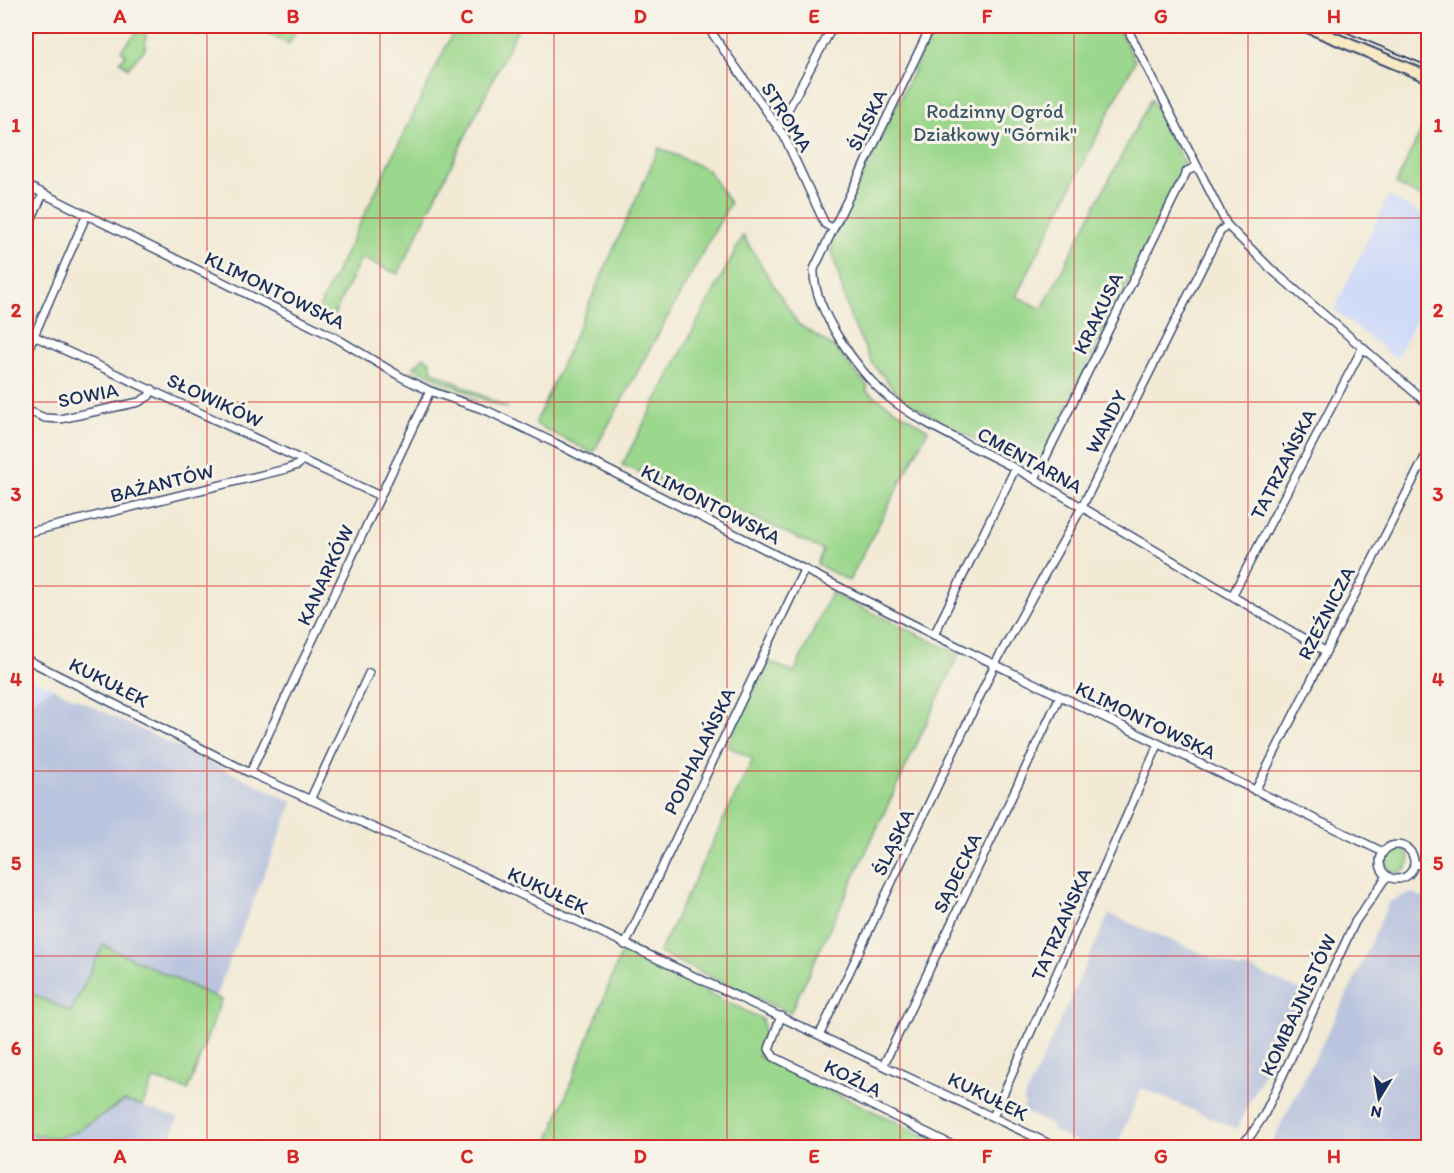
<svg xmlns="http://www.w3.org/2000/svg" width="1454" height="1173" viewBox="0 0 1454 1173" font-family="Itim,sans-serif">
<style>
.built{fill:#cfdaf9}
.industrial{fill:#bac4de}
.green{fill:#9bd78c;stroke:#5b8375;stroke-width:1.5}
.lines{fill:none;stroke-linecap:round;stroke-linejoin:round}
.street-casing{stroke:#3b4b70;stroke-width:10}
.secondary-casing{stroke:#3b4b70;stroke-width:14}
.street{stroke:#fff;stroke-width:7}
.secondary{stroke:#f6e9c3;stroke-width:10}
.tram{stroke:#1b2f5e;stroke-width:1.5}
.grid{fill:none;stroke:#d62828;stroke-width:1.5;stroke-opacity:0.55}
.labels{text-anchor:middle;stroke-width:6;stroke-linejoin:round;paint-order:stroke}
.park-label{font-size:20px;fill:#3b596a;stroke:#f7f3e8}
.street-label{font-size:20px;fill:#1b2f5e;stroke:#f7f3e8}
.neatline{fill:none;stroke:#d62828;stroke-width:2}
.grid-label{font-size:20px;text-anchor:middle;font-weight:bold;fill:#d62828}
</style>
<rect width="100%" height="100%" fill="#f7f3e8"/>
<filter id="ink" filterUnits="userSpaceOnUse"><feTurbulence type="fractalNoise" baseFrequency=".0167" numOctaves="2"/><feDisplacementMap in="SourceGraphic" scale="12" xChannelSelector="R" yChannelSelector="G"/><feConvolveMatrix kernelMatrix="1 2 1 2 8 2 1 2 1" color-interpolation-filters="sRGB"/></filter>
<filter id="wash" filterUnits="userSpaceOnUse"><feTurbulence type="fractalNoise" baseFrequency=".008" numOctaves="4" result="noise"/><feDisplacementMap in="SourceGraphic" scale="24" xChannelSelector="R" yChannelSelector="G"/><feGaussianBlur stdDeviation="1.35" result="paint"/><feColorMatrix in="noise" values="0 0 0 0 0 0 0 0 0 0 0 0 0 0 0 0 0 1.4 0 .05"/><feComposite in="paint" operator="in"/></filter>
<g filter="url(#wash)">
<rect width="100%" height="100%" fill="#f2ead5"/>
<!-- built -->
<path class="built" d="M1388 196 1428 217V297L1396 359 1334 310Z
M26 676 53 688 26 703Z"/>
<!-- industrial -->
<path class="industrial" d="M53 688 293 802 215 997 104 945 71 1012 26 991V871L30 860 26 857V703Z
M1413 893 1428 900V1135L1424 1147 1269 1148 1351 987 1389 902Z
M1109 914 1239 969 1249 968 1304 992 1236 1129 1142 1088 1116 1147H1089L1051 1130 1052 1125 1022 1111 1025 1104 1023 1102Z
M124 1101 178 1118 168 1147H26V1133L54 1138 74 1133Z"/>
<!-- green -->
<path class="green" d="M272 26H298L289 44 267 34Z
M456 26H519L398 274 361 258 331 321 316 314Z
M935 26H1117L1135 61 1016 296 1042 309 1151 99 1185 165 1037 469 1033 472 903 400 872 363 850 317 830 244Z
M140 29 146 34 145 49 128 68 120 61 126 55 121 50Z
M1428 116V201L1396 184Z
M659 148 707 169 730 203 593 453 535 424Z
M743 236 798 324 835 348 868 387 866 391 928 430 849 581 817 564 823 550 746 514 696 497 622 465Z
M424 357 430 361 432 371 508 408 493 404 414 367Z
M412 371 476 401 478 402 420 380 414 376Z
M831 593 959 654 790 1013 659 953 753 759 727 746 768 661 794 673Z
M1385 860a12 12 0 1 1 24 0a12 12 0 1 1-24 0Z
M103 945 221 1000 188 1090 154 1079 142 1106 124 1101 74 1133 54 1138 26 1133V991L71 1012Z
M622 951 762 1019 765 1038 758 1056 948 1147H546Z"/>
</g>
<g filter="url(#ink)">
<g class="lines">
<!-- street casing -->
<g class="street-casing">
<path id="street" d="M707 26 784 136 825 224 832 228
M931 26 814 269C812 307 858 372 887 396 931 432 988 451 1036 480 1133 537 1228 594 1325 651
M1126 26 1227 225 1271 269 1428 404
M778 128 833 26
M26 185 336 338 403 378 430 391 488 411 555 443 934 635 1383 852
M26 231 43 194
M34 336 380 496
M26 354 86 216
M26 410 45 418 60 419 139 402 149 396 152 389
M1035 479 1187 171 1196 167
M26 533 286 469 298 465 302 459
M1232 596 1363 347
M934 635 1015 469
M26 659 250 773 467 869 1058 1148
M250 773 430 391
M1255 791 1428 451
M310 800 369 673
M1380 862a17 17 0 1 1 34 0a17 17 0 1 1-34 0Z
M1415 863 1428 869
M625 945 804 570
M781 1016 769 1049 774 1057 958 1148
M820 1034 995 664 1082 507 1220 232 1227 225
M884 1064 1060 696
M993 1117 1158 745
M1238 1148 1251 1135 1264 1115 1355 922 1387 876"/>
</g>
<!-- secondary casing -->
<g class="secondary-casing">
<path id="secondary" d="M1305 26 1428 77"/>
</g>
<!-- street -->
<use href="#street" class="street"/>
<!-- secondary -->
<use href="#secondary" class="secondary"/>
<!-- tram -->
<path class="tram" d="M1331 26 1428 66"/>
</g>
</g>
<!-- grid -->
<path class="grid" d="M207 26V1148M380 26V1148M554 26V1148M727 26V1148M900 26V1148M1074 26V1148M1248 26V1148M26 218H1428M26 402H1428M26 586H1428M26 771H1428M26 956H1428"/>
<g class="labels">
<!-- park labels -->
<g class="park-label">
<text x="995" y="118">Rodzinny Ogród<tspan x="995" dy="23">Działkowy "Górnik"</tspan></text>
</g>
<!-- street labels -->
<g class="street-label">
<text transform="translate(787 117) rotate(58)" y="7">STROMA</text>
<text transform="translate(867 120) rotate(-64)" y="7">ŚLISKA</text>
<text transform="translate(275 290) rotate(26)" y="7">KLIMONTOWSKA</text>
<text transform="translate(1098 313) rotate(-64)" y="7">KRAKUSA</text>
<text transform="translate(88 395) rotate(-11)" y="7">SOWIA</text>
<text transform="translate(215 400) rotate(25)" y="7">SŁOWIKÓW</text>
<text transform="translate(1106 422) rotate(-63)" y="7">WANDY</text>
<text transform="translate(1030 460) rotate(29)" y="7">CMENTARNA</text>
<text transform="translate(1283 464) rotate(-63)" y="7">TATRZAŃSKA</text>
<text transform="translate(162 483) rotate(-14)" y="7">BAŻANTÓW</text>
<text transform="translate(711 504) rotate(27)" y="7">KLIMONTOWSKA</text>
<text transform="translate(325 575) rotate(-65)" y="7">KANARKÓW</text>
<text transform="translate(1326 613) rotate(-63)" y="7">RZEŹNICZA</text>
<text transform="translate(109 682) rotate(27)" y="7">KUKUŁEK</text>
<text transform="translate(1146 720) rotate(26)" y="7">KLIMONTOWSKA</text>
<text transform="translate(699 751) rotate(-64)" y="7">PODHALAŃSKA</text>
<text transform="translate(893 842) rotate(-65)" y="7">ŚLĄSKA</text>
<text transform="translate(957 873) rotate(-64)" y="7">SĄDECKA</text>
<text transform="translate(548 890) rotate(25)" y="7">KUKUŁEK</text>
<text transform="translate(1061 924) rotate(-66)" y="7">TATRZAŃSKA</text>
<text transform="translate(1298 1005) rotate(-65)" y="7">KOMBAJNISTÓW</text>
<text transform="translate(853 1078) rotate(26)" y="7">KOŹLA</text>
<text transform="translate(988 1096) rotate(26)" y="7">KUKUŁEK</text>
</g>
</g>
<!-- margin -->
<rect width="1454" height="1173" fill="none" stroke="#f7f3e8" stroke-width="66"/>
<!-- north arrow -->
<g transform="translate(1379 1098) rotate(191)" stroke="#f7f3e8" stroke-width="4.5" paint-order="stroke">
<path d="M0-4.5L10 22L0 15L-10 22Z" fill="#1b2f5e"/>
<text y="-9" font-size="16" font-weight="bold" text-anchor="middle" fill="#1b2f5e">N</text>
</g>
<rect x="33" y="33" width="1388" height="1107" class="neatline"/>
<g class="grid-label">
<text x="120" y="23">A</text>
<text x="293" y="23">B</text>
<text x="467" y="23">C</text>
<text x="640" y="23">D</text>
<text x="814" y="23">E</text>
<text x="987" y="23">F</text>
<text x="1161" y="23">G</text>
<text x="1334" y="23">H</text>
<text x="16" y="132">1</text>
<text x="1438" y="132">1</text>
<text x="16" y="317">2</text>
<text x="1438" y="317">2</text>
<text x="16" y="501">3</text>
<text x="1438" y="501">3</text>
<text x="16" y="686">4</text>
<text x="1438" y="686">4</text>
<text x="16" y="870">5</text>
<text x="1438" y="870">5</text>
<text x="16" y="1055">6</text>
<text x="1438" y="1055">6</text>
<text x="120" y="1163">A</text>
<text x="293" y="1163">B</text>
<text x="467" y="1163">C</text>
<text x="640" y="1163">D</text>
<text x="814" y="1163">E</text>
<text x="987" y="1163">F</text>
<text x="1161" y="1163">G</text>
<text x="1334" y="1163">H</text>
</g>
</svg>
